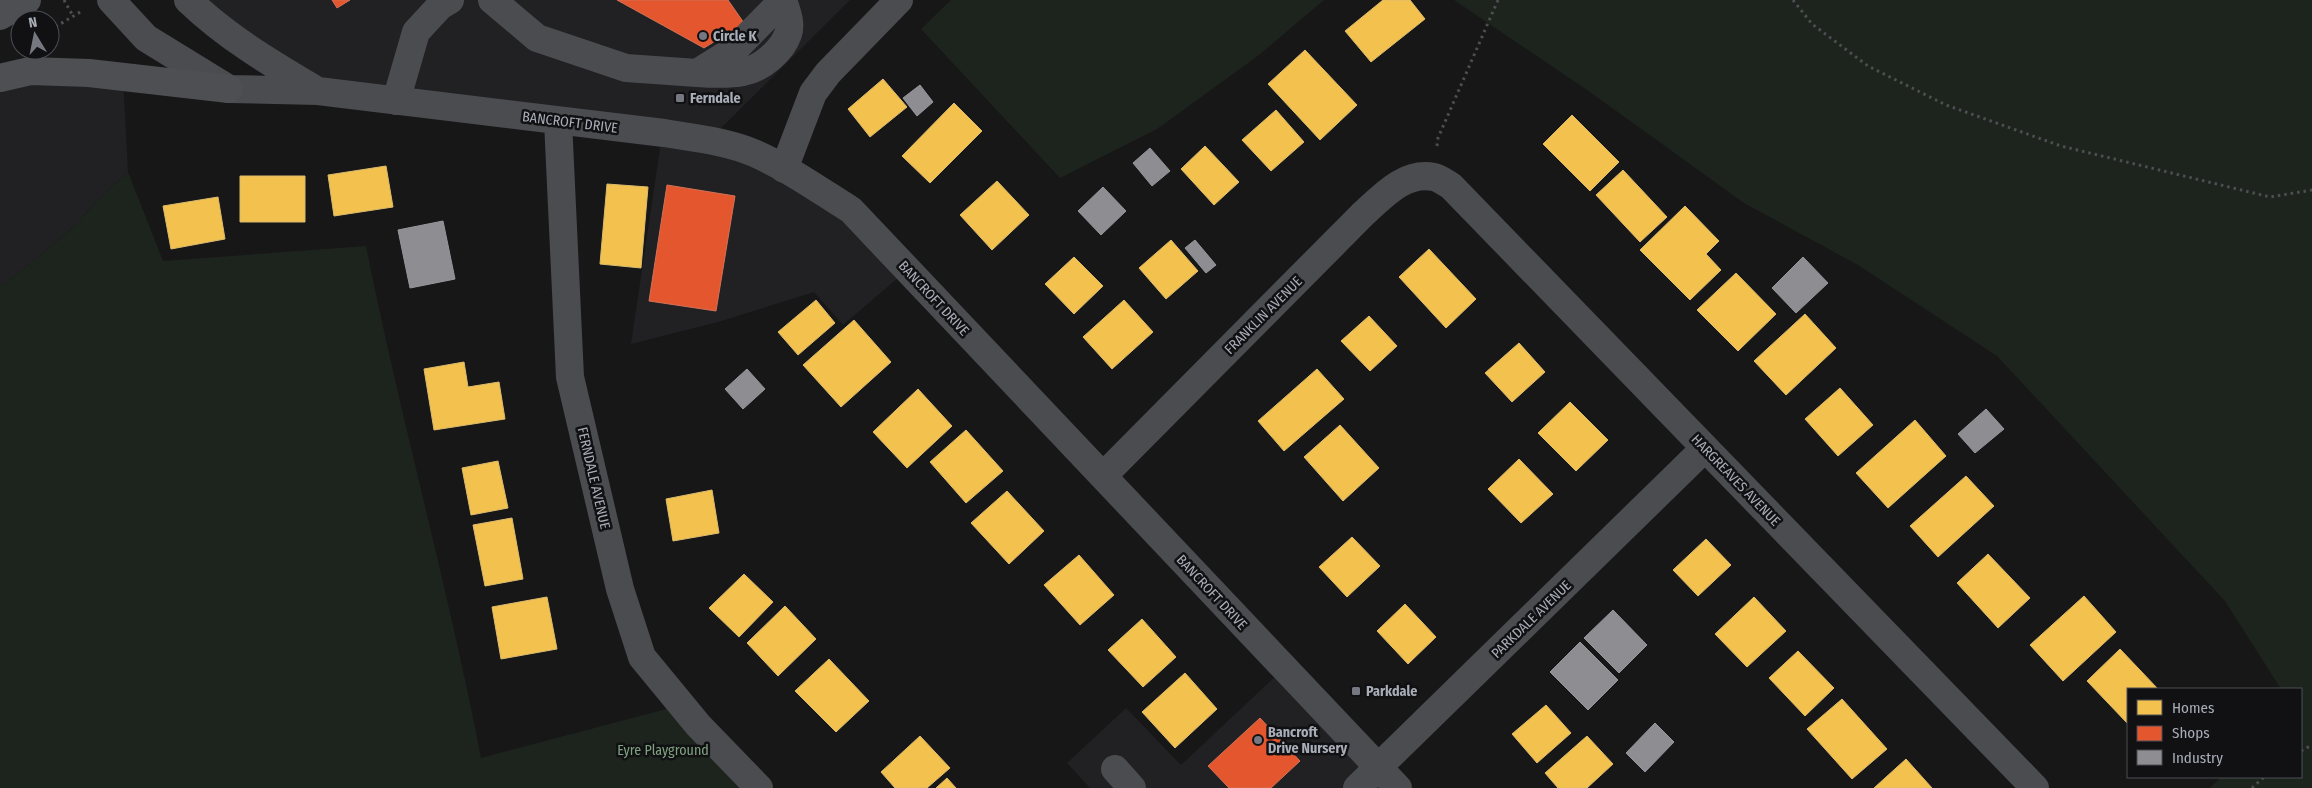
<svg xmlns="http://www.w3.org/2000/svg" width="2312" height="788" viewBox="0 0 2312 788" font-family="'Fira Sans Condensed',sans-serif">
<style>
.built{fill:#212123}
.green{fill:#1d241e}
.homes{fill:#f2c14e;stroke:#dcbb6e}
.shops{fill:#e4572e;stroke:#d27157}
.industry{fill:#8d8d92;stroke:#95979d}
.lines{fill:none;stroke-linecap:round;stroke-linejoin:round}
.path{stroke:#4d4e52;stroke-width:3;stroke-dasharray:2.5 4;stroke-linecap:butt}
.minor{stroke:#4b4c50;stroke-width:28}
.major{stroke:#4d4f52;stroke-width:28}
.poi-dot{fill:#757880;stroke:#111113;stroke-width:2}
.labels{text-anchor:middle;stroke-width:5;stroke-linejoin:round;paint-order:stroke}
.poi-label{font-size:14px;font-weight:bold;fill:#a8adb8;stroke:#111113;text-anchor:start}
.street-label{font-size:14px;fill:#a8adb8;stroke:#111113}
.park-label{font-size:14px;fill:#7fa381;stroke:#111113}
</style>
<rect width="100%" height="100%" fill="#171717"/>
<!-- built -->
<path class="built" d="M177 0H850L707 142 804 183 905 272 843 325 814 292 718 322 631 344 662 135 323 94Z
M123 79 128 172 105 193 67 233 7 282 0 285V80Z
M1282 670 1373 767 1350 788H1090L1067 763 1126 708 1181 765Z"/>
<!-- green -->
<path class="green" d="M951 0H1324L1259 55 1157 129 1060 178 921 29Z
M1454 0H2312V788H2210L2221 777H2301V689H2281L2225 601 1997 356 1858 265 1744 203 1590 92Z
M128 172 163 261 366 246C400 417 448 586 481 758L678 706 755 788H0V285L7 282 67 233 105 193Z"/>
<!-- homes -->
<path class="homes" d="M1383 0H1410L1425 19 1371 62 1345 31Z
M1305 50 1357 105 1320 140 1268 84Z
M883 79 907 107 870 137 848 109Z
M954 103 982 131 930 183 902 156Z
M1276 110 1304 142 1271 171 1242 140Z
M1572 115 1619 162 1590 191 1543 144Z
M1205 146 1239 182 1214 205 1181 169Z
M386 166 393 207 334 216 328 175Z
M1623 170 1667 217 1640 242 1596 195Z
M240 176H305V222H240Z
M997 181 1029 215 992 250 960 215Z
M607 184 648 187 641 268 600 264Z
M218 197 225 239 171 249 163 206Z
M1685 206 1719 241 1706 254 1721 270 1690 300 1640 250Z
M1171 240 1198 271 1166 299 1139 268Z
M1429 249 1476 299 1446 328 1399 277Z
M1074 257 1103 286 1074 314 1045 284Z
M1736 273 1776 314 1738 351 1697 310Z
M816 300 835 323 798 355 778 332Z
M1124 300 1153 332 1112 369 1083 337Z
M1805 314 1836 348 1786 395 1754 361Z
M1369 316 1397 346 1370 371 1341 341Z
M854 320 891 362 841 407 803 365Z
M1519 343 1545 372 1512 402 1485 373Z
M464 362 468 387 499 382 505 419 434 430 424 369Z
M1317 369 1344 399 1284 451 1258 421Z
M1840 388 1873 425 1838 456 1805 419Z
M918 389 952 426 907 468 873 432Z
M1570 402 1608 440 1576 471 1538 433Z
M1915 420 1946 456 1888 508 1856 473Z
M1340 425 1379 468 1343 501 1304 457Z
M966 430 1003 471 966 503 930 462Z
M1519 459 1553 494 1521 523 1488 489Z
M498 461 508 508 471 515 462 468Z
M1966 476 1994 506 1938 557 1910 526Z
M712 490 719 533 673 541 666 499Z
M1007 491 1044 531 1009 564 971 523Z
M512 518 523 579 485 586 473 525Z
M1352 537 1380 566 1347 597 1319 567Z
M1706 539 1731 565 1698 596 1673 570Z
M1988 554 2030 598 1998 628 1957 583Z
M1079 555 1114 595 1080 625 1044 585Z
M744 574 773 602 739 637 709 608Z
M2084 596 2116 632 2063 681 2030 645Z
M547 597 557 649 501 659 492 607Z
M1754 597 1786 631 1747 667 1715 634Z
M1405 604 1436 637 1408 664 1377 631Z
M785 606 816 639 778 676 747 643Z
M1142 619 1176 657 1143 687 1108 650Z
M2120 649 2158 689H2128V724L2087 681Z
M1798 651 1834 688 1805 716 1769 678Z
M829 659 869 701 836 732 795 691Z
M1185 673 1217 709 1175 748 1142 712Z
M1842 699 1887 749 1852 779 1807 729Z
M1546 705 1571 733 1537 763 1512 734Z
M920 736 950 768 927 788H895L881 772Z
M1587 736 1613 764 1587 788H1558L1545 773Z
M1906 759 1932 788H1874Z
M947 778 956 788H936Z"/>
<!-- shops -->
<path class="shops" d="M332 0H350L337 8Z
M617 0H728L744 23 704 48Z
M667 185 735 196 716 311 649 301Z
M1260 718 1300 761 1271 788H1229L1208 766Z"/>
<!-- industry -->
<path class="industry" d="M920 85 933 102 917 116 903 98Z
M1150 148 1170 171 1152 186 1133 163Z
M1103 187 1126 211 1101 235 1078 211Z
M443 221 455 279 410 288 398 230Z
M1195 240 1216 265 1206 273 1185 248Z
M1803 257 1828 283 1796 313 1772 288Z
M747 369 765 389 743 409 725 389Z
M1986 409 2004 429 1975 453 1958 434Z
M1613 610 1647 645 1619 673 1584 638Z
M1580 642 1618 680 1588 710 1550 672Z
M1655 723 1674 742 1645 772 1626 753Z"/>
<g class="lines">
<!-- path -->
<path class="path" d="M64 0 73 16
M1793 0 1812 24 1868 66 1946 105 2061 146 2270 197 2312 190
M50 30 82 11
M1437 146 1438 138 1498 0
M2301 751 2312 745
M2252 788 2264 777"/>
<!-- minor -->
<path class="minor" d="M111 0 146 38 229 89 318 91 664 133C693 138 726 141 754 153 788 168 819 190 851 210L1398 788
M188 0C228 38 269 62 316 90
M492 0 537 38 626 68 697 73 734 50 783 0
M697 73C712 74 728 75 743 72 761 69 782 51 788 34 792 23 786 10 783 0
M396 101 416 32 440 6 450 0
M558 121 570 377 620 589 642 657 698 725 759 788
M784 169 813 93 828 73 899 0
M1103 476 1362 215C1382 197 1404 171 1434 177 1439 178 1446 183 1451 186L2035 788
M1115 769 1132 788
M1357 788 1705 448"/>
<!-- major -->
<path class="major" d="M0 16 27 0
M0 78 30 71 89 73 229 89"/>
</g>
<!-- markers -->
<g class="poi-dot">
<circle cx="703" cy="36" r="5"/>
<rect x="675" y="93" width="10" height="10" rx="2.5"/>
<rect x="1351" y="686" width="10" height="10" rx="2.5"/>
<circle cx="1258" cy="740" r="5"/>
</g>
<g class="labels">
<!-- poi labels -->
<g class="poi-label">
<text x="713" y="41">Circle K</text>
<text x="690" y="103">Ferndale</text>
<text x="1366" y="696">Parkdale</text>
<text x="1268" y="737">Bancroft<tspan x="1268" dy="16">Drive Nursery</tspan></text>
</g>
<!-- street labels -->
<g class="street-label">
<text transform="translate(570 122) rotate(7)" y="5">BANCROFT DRIVE</text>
<text transform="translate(934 298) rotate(47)" y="5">BANCROFT DRIVE</text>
<text transform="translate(1263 315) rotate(-45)" y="5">FRANKLIN AVENUE</text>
<text transform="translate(594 478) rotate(77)" y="5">FERNDALE AVENUE</text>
<text transform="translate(1736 480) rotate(46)" y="5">HARGREAVES AVENUE</text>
<text transform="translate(1212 592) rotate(47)" y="5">BANCROFT DRIVE</text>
<text transform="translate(1531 619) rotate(-44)" y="5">PARKDALE AVENUE</text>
</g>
<!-- park labels -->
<g class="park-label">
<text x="663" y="755">Eyre Playground</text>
</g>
</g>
<!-- legend -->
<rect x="2127" y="688" width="175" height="90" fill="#111113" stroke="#4d4f55"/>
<rect x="2137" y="700" width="25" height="15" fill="#f2c14e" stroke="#4d4f55"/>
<text x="2172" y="713" font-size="15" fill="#a8adb8">Homes</text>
<rect x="2137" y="726" width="25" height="15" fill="#e4572e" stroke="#4d4f55"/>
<text x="2172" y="738" font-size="15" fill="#a8adb8">Shops</text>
<rect x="2137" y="750" width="25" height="15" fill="#8d8d92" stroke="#4d4f55"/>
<text x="2172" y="763" font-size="15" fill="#a8adb8">Industry</text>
<!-- north arrow -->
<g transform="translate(35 35) rotate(350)"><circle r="24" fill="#111113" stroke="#4d4f55"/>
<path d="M0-4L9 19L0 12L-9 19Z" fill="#757880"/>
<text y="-8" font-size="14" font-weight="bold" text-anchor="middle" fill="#a8adb8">N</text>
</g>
</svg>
